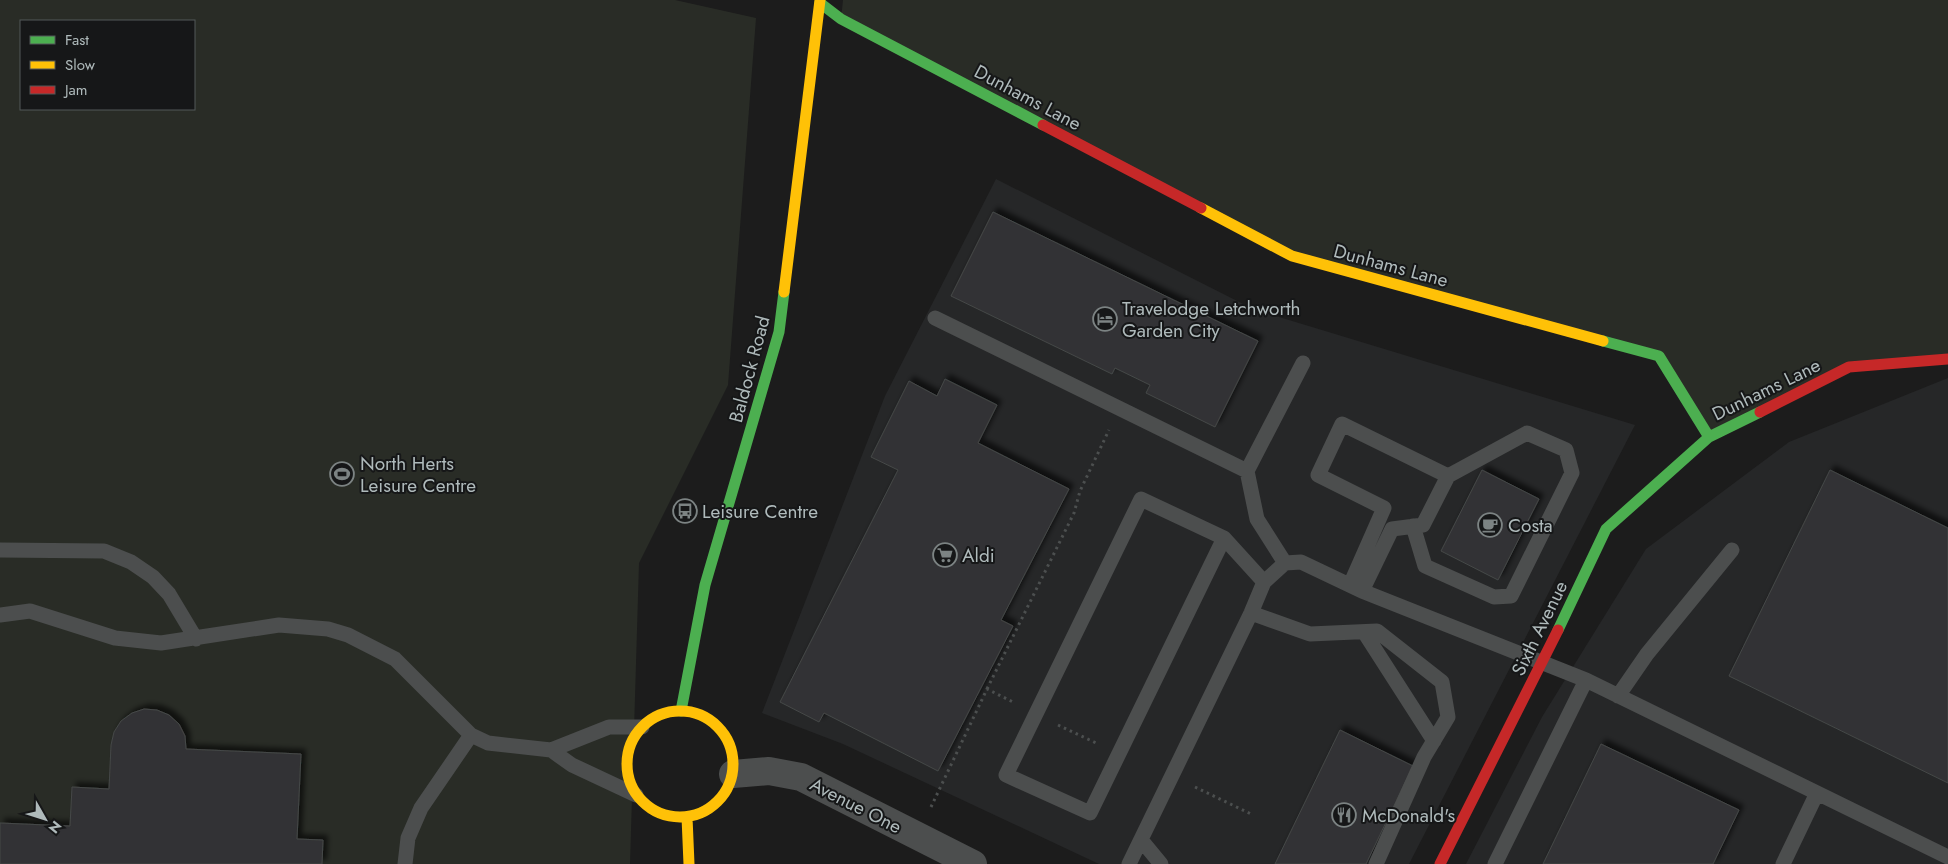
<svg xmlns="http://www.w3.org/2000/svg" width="1948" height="864" viewBox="0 0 1948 864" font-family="Jost,sans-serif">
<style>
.built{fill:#262728}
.green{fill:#292c26;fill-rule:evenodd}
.building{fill:#333334;stroke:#454848;filter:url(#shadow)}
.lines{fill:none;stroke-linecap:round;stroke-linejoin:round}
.path{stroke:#4c4f4f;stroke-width:3;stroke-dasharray:2.5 4;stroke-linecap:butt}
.lane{stroke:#4c4e4e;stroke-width:15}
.street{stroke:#4c4e4e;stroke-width:28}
.fast{stroke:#4caf50;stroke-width:11}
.slow{stroke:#ffc107;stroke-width:11}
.jam{stroke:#c62828;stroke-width:11}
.labels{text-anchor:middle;stroke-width:4;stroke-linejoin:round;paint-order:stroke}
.street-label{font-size:19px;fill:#afbabb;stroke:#161718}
.poi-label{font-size:19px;fill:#afbabb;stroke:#161718;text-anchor:start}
</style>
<defs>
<filter id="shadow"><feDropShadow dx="4.5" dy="-4.5" stdDeviation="2.5" flood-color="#0009"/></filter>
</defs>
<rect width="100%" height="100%" fill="#1c1c1c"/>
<!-- built -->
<path class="built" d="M996 179 1253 309 1635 425 1409 864H1099L843 744 762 713 885 396Z
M1948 378V864H1466L1542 717 1646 549 1789 442Z"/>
<!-- green -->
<path class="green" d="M0 0H675L756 18 728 385 639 563 630 864H0ZM21 21H194V109H21Z
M843 0H1948V359L1849 367 1709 437 1659 356 1292 256 841 19Z"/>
<!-- building -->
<path class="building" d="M993 212 1258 341 1215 427 1146 393 1150 385 1115 368 1112 374 951 296Z
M945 379 997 405 978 443 1069 489 1001 620 1013 626 938 771 824 713 819 722 780 702 898 470 871 457 909 381 937 396Z
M1482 470 1539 499 1498 580 1441 551Z
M1830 470 1948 528V783L1729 676Z
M144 709 157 710 169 715 179 724 185 736 186 749 301 754 297 839 323 840 322 864H0V823L70 826 72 787 109 789 111 745 114 732 121 721 132 713Z
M1340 730 1413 766 1366 864H1275Z
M1601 744 1739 810 1713 864H1543Z"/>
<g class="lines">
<!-- path -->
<path class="path" d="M987 689 1074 513 1080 491 1109 430
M1058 725 1096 743
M1195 787 1251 814
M931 807 987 689 1015 703"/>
<!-- lane -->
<path class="lane" d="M935 318 1247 471 1257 519 1285 563
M1247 471 1303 363
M1413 526 1425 566 1494 597 1511 596 1572 473 1566 450 1527 433 1448 476
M1224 538 1090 813 1006 775 1141 499 1224 538 1264 582
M0 550 104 551 131 562 153 577 169 594 196 639
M1350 585 1384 508 1318 475 1342 424 1448 476 1423 525 1392 529 1362 591
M1251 613 1310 634 1377 631 1442 682 1448 717 1424 757 1376 864
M0 615 30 611 115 638 161 643 279 625 328 629 348 635 395 659 471 735 488 743 551 750 609 727H642
M1364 632 1434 741
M1618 696 1647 654 1732 550
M551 750 572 765 636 795
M1142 841 1161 864
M405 864 408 838 421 808 471 735
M1129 864 1251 613 1264 582 1285 563 1301 562 1362 591 1586 680 1948 857
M1495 864 1586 680
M1783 864 1817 793"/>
<!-- street -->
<path class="street" d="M733 774 769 771 801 777 973 864"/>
<!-- fast -->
<path class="fast" d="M820 3 841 19 1043 125
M1603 341 1659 356 1709 437
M1558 630 1606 529 1709 437 1760 412
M681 711 705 585 779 332 784 292"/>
<!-- slow -->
<path class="slow" d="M1201 208 1292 256 1603 341
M784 292 820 0
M627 764a53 53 0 1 1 106 0a53 53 0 1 1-106 0Z
M687 817 689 864"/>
<!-- jam -->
<path class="jam" d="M1043 125 1201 208
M1760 412 1849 367 1948 359
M1440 864 1558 630"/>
</g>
<!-- icons -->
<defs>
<g id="hotel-ring" transform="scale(1.25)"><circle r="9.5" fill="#161718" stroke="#7c8383" stroke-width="1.5"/><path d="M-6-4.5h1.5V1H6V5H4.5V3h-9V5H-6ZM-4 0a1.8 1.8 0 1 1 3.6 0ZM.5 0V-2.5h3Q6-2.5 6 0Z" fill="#7c8383"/></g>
<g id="stadium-ring" transform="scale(1.25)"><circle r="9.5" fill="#161718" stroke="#7c8383" stroke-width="1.5"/><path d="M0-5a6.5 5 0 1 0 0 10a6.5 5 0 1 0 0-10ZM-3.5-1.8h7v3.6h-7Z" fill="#7c8383"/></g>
<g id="bus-ring" transform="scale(1.25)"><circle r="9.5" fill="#161718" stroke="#7c8383" stroke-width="1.5"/><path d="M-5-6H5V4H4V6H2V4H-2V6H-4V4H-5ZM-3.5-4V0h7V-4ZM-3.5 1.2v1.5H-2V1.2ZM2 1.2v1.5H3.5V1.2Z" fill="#7c8383"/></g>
<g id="cafe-ring" transform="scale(1.25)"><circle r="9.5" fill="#161718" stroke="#7c8383" stroke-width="1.5"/><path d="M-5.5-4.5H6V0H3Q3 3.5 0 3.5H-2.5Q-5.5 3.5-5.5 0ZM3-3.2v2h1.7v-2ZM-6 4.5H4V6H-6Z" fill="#7c8383"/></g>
<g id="supermarket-ring" transform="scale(1.25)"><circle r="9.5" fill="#161718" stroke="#7c8383" stroke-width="1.5"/><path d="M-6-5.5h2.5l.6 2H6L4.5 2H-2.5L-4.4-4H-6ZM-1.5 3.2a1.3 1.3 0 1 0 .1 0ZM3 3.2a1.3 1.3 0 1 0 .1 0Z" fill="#7c8383"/></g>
<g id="restaurant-ring" transform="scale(1.25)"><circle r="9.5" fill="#161718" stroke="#7c8383" stroke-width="1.5"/><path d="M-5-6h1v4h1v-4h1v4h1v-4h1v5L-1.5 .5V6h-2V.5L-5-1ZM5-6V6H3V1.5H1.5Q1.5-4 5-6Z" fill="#7c8383"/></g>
</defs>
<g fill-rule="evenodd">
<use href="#hotel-ring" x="1105" y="319"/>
<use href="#stadium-ring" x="342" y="474"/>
<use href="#bus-ring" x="685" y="511"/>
<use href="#cafe-ring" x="1490" y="525"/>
<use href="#supermarket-ring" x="945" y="555"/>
<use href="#restaurant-ring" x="1344" y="815"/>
</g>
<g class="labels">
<!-- street labels -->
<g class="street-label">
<text transform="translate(1028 97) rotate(28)" y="7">Dunhams Lane</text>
<text transform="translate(1391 265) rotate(15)" y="7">Dunhams Lane</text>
<text transform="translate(749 369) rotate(-75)" y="7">Baldock Road</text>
<text transform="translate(1766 389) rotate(-26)" y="7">Dunhams Lane</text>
<text transform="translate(1539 628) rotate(-64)" y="7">Sixth Avenue</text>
<text transform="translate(856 805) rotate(27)" y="7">Avenue One</text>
</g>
<!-- poi labels -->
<g class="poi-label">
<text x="1122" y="315">Travelodge Letchworth<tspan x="1122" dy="22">Garden City</tspan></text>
<text x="360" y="470">North Herts<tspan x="360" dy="22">Leisure Centre</tspan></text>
<text x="702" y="518">Leisure Centre</text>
<text x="1508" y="532">Costa</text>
<text x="962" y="562">Aldi</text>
<text x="1362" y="822">McDonald's</text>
</g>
</g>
<!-- legend -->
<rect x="20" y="20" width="175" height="90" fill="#161718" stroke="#535859"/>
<rect x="30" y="36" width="25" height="8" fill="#4caf50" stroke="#535859"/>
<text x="65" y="45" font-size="15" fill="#afbabb">Fast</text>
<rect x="30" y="61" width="25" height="8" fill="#ffc107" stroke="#535859"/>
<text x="65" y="70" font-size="15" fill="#afbabb">Slow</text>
<rect x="30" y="86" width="25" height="8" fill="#c62828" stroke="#535859"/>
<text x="65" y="95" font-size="15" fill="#afbabb">Jam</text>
<!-- north arrow -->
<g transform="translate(45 819) rotate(129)" stroke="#161718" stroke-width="4" paint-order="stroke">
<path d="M0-4L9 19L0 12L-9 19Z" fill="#afbabb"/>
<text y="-8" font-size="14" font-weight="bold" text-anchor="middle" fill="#afbabb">N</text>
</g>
</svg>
